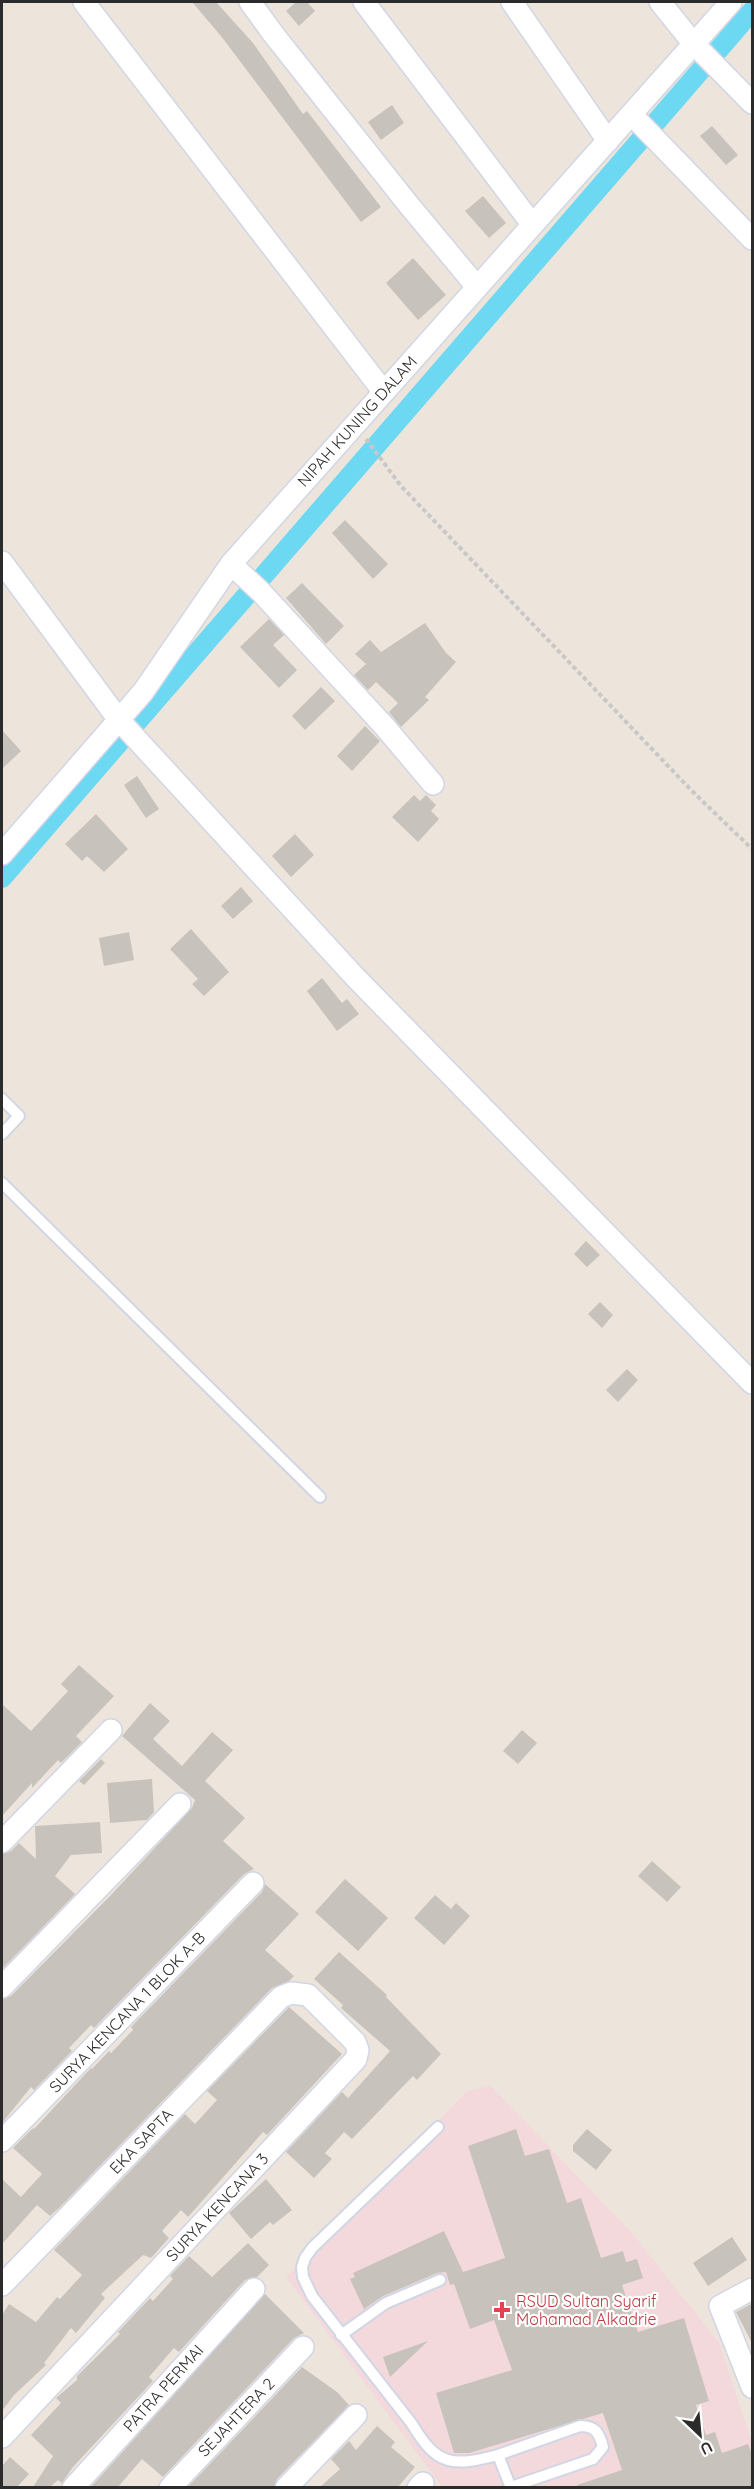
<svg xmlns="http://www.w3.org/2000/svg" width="754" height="2489" viewBox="0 0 754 2489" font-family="Quicksand,sans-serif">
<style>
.medical{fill:#f4d9dc}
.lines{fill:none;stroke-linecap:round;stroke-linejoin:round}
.canal{stroke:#6cd8f2;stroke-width:20}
.building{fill:#c8c2bc}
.lane-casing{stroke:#d1d6e4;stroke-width:14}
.street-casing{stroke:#d1d6e4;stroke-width:24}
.path{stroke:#c8c8c8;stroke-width:4;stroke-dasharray:4.5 3;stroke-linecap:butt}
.lane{stroke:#fff;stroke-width:10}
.street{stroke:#fff;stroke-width:21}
.health-dot{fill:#e0444e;stroke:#fff;stroke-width:2}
.labels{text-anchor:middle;stroke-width:4.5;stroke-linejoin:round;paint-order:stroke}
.street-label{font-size:16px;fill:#2b2b2b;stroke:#fff}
.health-label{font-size:16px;fill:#be3a42;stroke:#fff;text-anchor:start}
</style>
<rect width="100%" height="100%" fill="#ede5dc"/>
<!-- medical -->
<path class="medical" d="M491 2086 633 2234 720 2344 752 2443V2487H442L286 2277 467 2091Z"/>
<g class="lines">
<!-- canal -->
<path class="canal" d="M2 878 752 11"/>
</g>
<!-- building -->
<path class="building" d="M192 2H216L253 43 303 114 307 111 381 207 361 222 221 36Z
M296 2H307L315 11 299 26 286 11Z
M392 105 404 123 381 140 368 122Z
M712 126 738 155 726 165 700 136Z
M483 196 506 223 489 238 465 211Z
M413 258 446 295 418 320 386 283Z
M345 520 388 564 373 579 332 533Z
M302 583 344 626 326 644 286 598Z
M269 619 284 635 273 645 297 670 279 688 240 647Z
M425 623 446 653 456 662 425 697 429 700 401 727 389 712 398 703 376 682 368 690 354 675 366 664 355 654 370 640 381 652Z
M321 687 335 701 305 730 292 716Z
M365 726 380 741 352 771 337 756Z
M2 730 21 751 2 769Z
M137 776 159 809 146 818 124 785Z
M414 795 420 801 426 795 436 805 431 811 439 819 418 842 392 817Z
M96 814 128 849 104 872 87 856 82 861 65 844Z
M295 834 314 855 291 877 272 856Z
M241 887 253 901 233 919 221 906Z
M191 929 229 972 204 996 192 984 198 979 170 949Z
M129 932 134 960 104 966 99 938Z
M322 978 342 1003 347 999 359 1014 337 1031 307 991Z
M586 1241 600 1255 587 1267 574 1254Z
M600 1302 613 1315 602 1328 588 1314Z
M627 1369 638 1380 618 1402 606 1390Z
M79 1665 114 1696 76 1736 82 1742 61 1763 58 1760 32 1788V1783L2 1816V1704L31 1731 68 1691 61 1684Z
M150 1703 170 1721 153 1739 182 1766 212 1732 233 1750 205 1781 245 1818 223 1841 254 1869 244 1874 94 2028 91 2025 69 2048 72 2051 34 2090 31 2087 2 2123V1999L11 1996 111 1895 192 1808 195 1800 122 1736Z
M522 1730 537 1743 518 1764 503 1751Z
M101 1759 105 1763 84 1785 79 1781Z
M152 1779 154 1812 147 1820 110 1823 107 1783Z
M100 1822 102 1853 71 1855 55 1876 75 1894 2 1969V1854L11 1851 19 1843 36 1859 35 1826Z
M652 1861 681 1887 667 1902 638 1876Z
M345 1879 388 1918 358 1951 315 1912Z
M265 1884 299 1914 265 1950 294 1976 289 1981 272 1988 60 2207 50 2216 37 2205 2 2244V2179L21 2197 42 2174 13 2148 33 2128 34 2129 91 2068 92 2069 109 2051 111 2053 133 2030 131 2027 262 1892Z
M435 1895 451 1909 456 1903 470 1916 444 1945 414 1918Z
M339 1952 387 1995 386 1997 441 2054 417 2080 413 2076 352 2139 344 2132 325 2153 332 2159 314 2178 286 2152 342 2092 348 2098 390 2051 341 2008 343 2005 314 1979Z
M289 2007 342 2054 267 2135 263 2132 188 2217 181 2210 162 2231 169 2238 151 2258 143 2255 101 2294 105 2298 76 2333 71 2328 44 2363 46 2365 14 2395 2 2411V2315L9 2304 36 2322 57 2297 60 2299 82 2275 54 2250 185 2114 195 2124 217 2100 207 2091Z
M516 2129 525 2156 549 2149 567 2203 581 2198 601 2258 623 2251 626 2262 637 2259 643 2278 622 2285 638 2332 684 2318 709 2401 696 2405 706 2435 715 2432 722 2453 748 2444 753 2457V2487H577V2485L622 2470 603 2413 469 2453H454L436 2393 512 2370 494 2320 470 2329 454 2284 450 2285 446 2272 437 2273 383 2296 364 2309 350 2279 355 2277 353 2273 444 2231 463 2272 505 2258 468 2146Z
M587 2129 612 2150 596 2170 573 2151V2145Z
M266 2179 292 2210 273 2225 270 2222 251 2239 229 2213Z
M732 2237 747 2260 708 2286 693 2263Z
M248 2243 269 2265 257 2277 245 2280 179 2352 174 2348 149 2377 153 2381 73 2467 62 2483 58 2480 50 2487H33L53 2456 31 2435 61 2403 56 2398 77 2380V2376L120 2334 118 2332 150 2298 153 2301 173 2279 170 2276 189 2256 212 2277Z
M265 2294 304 2333 294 2338 163 2477 142 2459 118 2487H91Z
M753 2303V2345L736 2312Z
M428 2341 390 2377 383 2357Z
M302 2367 337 2392 349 2405 277 2479 274 2487H188Z
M377 2426 395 2442 391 2447 415 2467 398 2487H320L340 2469 331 2459 349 2441 356 2450Z
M10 2457 29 2474 17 2487H2V2466Z"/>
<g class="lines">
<!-- lane casing -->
<g class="lane-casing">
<path id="lane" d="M2 1099 19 1116 2 1134
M2 1183 320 1497
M438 2127 312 2248 305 2258 302 2267 303 2277 312 2296 412 2424C437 2466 452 2467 498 2455L511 2488
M341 2335 386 2303 440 2280
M498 2455 580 2426C596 2426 599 2433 603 2447L593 2459 511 2487"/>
</g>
<!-- street casing -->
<g class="street-casing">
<path id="street" d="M84 2 383 391
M250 2 274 35 408 204 477 287
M364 2 532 224
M512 2 608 141
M660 2 693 43 752 103
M631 114 752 239
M2 562 119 720 355 977 752 1383
M231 564 261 592 385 727 433 784
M2 854 143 692 231 564 731 2
M2 1842 111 1730
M2 1987 180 1804
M2 2141 253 1883
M2 2285 281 1997 291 1993 308 1995 355 2042 358 2050 356 2059 2 2437
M752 2289 720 2306 752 2387
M73 2488 254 2289
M170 2488 303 2347
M286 2488 356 2415
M418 2488 423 2483"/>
</g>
<!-- path -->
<path class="path" d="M366 439 401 486 692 791 752 849"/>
<!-- lane -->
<use href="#lane" class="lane"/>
<!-- street -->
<use href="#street" class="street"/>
</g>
<!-- markers -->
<path class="health-dot" d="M499 2301h6v6h6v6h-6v6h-6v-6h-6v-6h6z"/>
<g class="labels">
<!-- street labels -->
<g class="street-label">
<text transform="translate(357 421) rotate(-48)" y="6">NIPAH KUNING DALAM</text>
<text transform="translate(127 2012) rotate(-46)" y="6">SURYA KENCANA 1 BLOK A-B</text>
<text transform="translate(141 2141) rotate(-46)" y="6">EKA SAPTA</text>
<text transform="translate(217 2207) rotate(-47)" y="6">SURYA KENCANA 3</text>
<text transform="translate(163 2388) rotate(-48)" y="6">PATRA PERMAI</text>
<text transform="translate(236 2417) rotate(-46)" y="6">SEJAHTERA 2</text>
</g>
<!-- health labels -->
<g class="health-label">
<text x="516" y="2307">RSUD Sultan Syarif<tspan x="516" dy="18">Mohamad Alkadrie</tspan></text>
</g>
</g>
<!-- border -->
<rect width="754" height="2489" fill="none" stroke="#2b2b2b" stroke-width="6"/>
<!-- north arrow -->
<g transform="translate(700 2435) rotate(154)" stroke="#ffffff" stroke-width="4.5" paint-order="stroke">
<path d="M0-4.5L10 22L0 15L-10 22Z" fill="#2b2b2b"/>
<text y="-9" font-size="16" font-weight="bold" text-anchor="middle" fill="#2b2b2b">U</text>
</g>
</svg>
